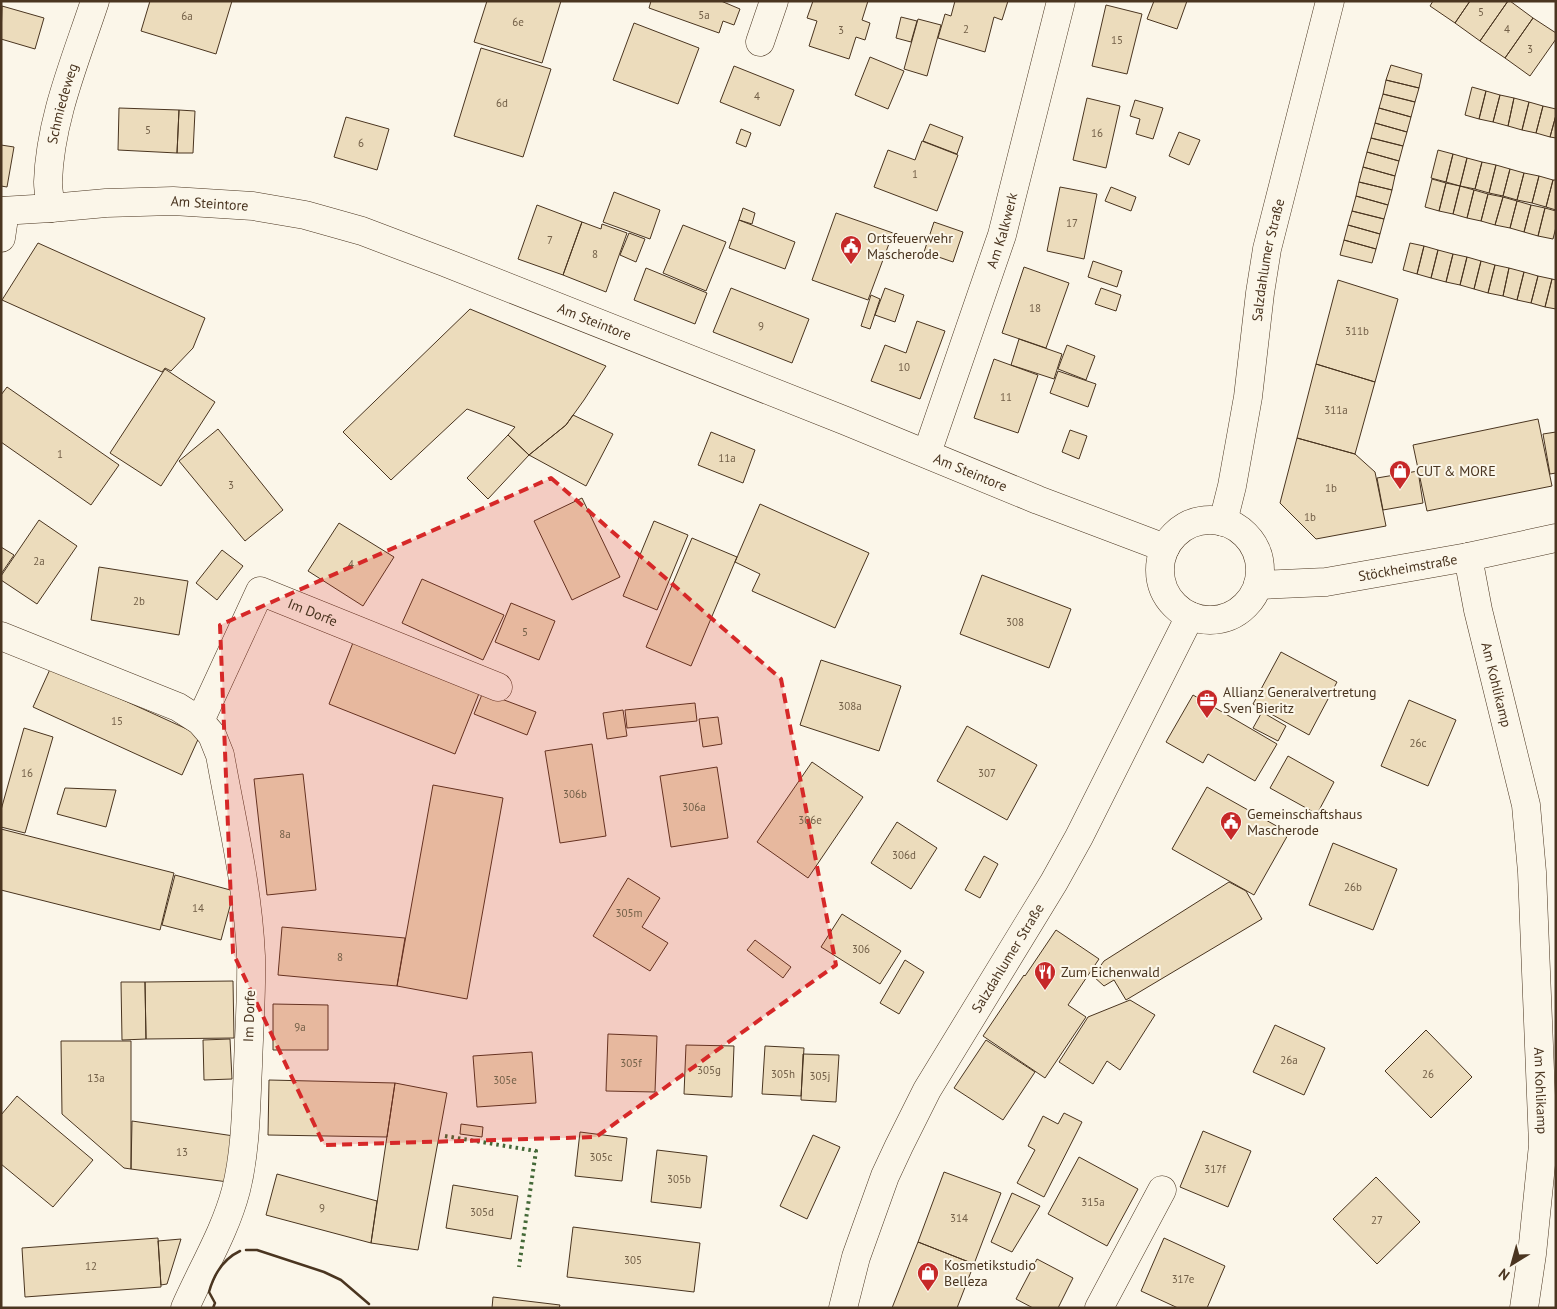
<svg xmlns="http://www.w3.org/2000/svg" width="1557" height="1309" viewBox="0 0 1557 1309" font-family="'PT Sans',sans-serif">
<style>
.building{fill:#ecdcbc;stroke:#4a3520}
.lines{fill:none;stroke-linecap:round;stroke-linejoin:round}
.street-casing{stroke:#4a3520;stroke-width:29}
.secondary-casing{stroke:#4a3520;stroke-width:29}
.street{stroke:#fbf6e9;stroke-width:28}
.secondary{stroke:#fbf6e9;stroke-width:28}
.hedge{stroke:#436837;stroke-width:4;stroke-dasharray:2.5 4;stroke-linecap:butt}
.wall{stroke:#4a3520;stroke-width:2.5}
.marked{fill:#d62828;fill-opacity:0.2;stroke:#d62828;stroke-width:4;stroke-dasharray:10 6;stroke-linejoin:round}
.labels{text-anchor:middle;stroke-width:4;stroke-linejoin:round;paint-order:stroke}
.number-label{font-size:11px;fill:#725f47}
.street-label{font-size:14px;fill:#4a3520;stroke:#fbf6e9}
.poi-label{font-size:14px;fill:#4a3520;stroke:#fbf6e9;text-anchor:start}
</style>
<rect width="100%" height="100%" fill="#fbf6e9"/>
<!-- building -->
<path class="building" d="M150 1H232L216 54 141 31Z
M487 1H561L542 63 474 42Z
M651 1H721L740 9 734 25 723 21 719 33 649 8Z
M813 1H868L862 20 870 23 865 40 856 37 849 59 809 46 817 21 807 18Z
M955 1H1008L1002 20 994 17 985 52 938 38 945 14 951 16Z
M1154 1H1187L1177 29 1147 19Z
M1433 1H1470L1455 23 1430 6Z
M1470 1H1508L1480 41 1455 23Z
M1508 1H1510L1533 18 1505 58 1480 41Z
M1106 5 1142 14 1127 74 1092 66Z
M2 6 44 18 35 49 1 39Z
M901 17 917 21 911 42 896 38Z
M1533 18 1556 33V39L1530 76 1505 58Z
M918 19 941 25 927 76 904 69Z
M634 23 699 48 678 104 613 80Z
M481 48 551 69 523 157 454 136Z
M870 57 904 71 888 109 855 95Z
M1391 65 1422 74 1419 88 1386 80Z
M734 66 794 90 780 126 720 102Z
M1386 80 1419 88 1415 102 1383 94Z
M1472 87 1486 91 1479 119 1465 115Z
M1486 91 1500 95 1493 122 1479 119Z
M1383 94 1415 102 1411 117 1379 108Z
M1500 95 1514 98 1508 126 1493 122Z
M1087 98 1120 106 1106 168 1073 160Z
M1514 98 1529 102 1522 130 1508 126Z
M1135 100 1163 108 1153 139 1136 134 1140 119 1130 116Z
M1529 102 1543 106 1536 133 1522 130Z
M1543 106 1556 109V115L1550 137 1536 133Z
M119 108 179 110 177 153 118 150Z
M1379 108 1411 117 1407 132 1375 123Z
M179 110 195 111 193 153H177Z
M1556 115V138L1550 137Z
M346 117 389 129 377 170 334 157Z
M1375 123 1407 132 1403 146 1371 138Z
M930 124 963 137 957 154 923 141Z
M741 129 751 133 746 147 736 143Z
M1179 132 1200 140 1189 165 1169 156Z
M1371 138 1403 146 1399 161 1367 152Z
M922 141 958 155 937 211 874 187 888 150 915 160Z
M1 145 14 147 7 187 1 186Z
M1438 150 1453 154 1446 182 1431 178Z
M1367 152 1399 161 1395 176 1363 167Z
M1453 154 1467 158 1460 186 1446 182Z
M1467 158 1482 162 1475 189 1460 186Z
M1482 162 1496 165 1489 193 1475 189Z
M1496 165 1510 169 1503 196 1489 193Z
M1363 167 1395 176 1392 190 1359 182Z
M1510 169 1524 173 1517 200 1503 196Z
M1524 173 1539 176 1532 203 1517 200Z
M1539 176 1553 180 1546 207 1532 203Z
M1432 179 1446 183 1439 211 1425 207Z
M1553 180H1556V210L1546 207Z
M1359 182 1392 190 1388 205 1356 196Z
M1446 183 1460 186 1453 214 1439 211Z
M1460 186 1474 190 1467 218 1453 214Z
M1060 187 1097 194 1084 259 1047 251Z
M1111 187 1136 197 1131 211 1105 201Z
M1474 190 1488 194 1481 221 1467 218Z
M614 192 660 210 650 239 603 222Z
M1488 194 1503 197 1495 225 1481 221Z
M1356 196 1388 205 1384 219 1352 211Z
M1503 197 1517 201 1510 228 1495 225Z
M1517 201 1531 205 1524 232 1510 228Z
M537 205 582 222 563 275 518 259Z
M1531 205 1545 208 1538 236 1524 232Z
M743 208 755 213 752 224 739 220Z
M1545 208 1556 211V227L1553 239 1538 236Z
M1352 211 1384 219 1380 234 1348 225Z
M836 213 893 233 868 300 812 280Z
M739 220 795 242 785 269 729 248Z
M582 222 601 229 602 224 627 233 606 292 563 275Z
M934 222 963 232 953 262 924 252Z
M683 225 726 242 706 291 663 273Z
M1348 225 1380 234 1376 249 1344 240Z
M629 233 645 239 636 262 620 255Z
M1344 240 1376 249 1372 263 1340 255Z
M38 243 205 318 193 348 171 371 165 368 162 372 2 300Z
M1410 243 1424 246 1417 274 1403 270Z
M1424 246 1438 250 1431 278 1417 274Z
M1438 250 1453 254 1446 282 1431 278Z
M1453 254 1467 257 1460 285 1446 282Z
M1467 257 1481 261 1474 289 1460 285Z
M1093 261 1122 271 1117 287 1088 277Z
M1481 261 1495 265 1488 293 1474 289Z
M1495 265 1509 268 1503 296 1488 293Z
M1024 267 1069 283 1046 348 1002 333Z
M646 268 707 293 695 324 634 300Z
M1509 268 1524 272 1517 300 1503 296Z
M1524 272 1538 276 1531 303 1517 300Z
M1538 276 1552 279 1545 307 1531 303Z
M1552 279 1556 280V309L1545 307Z
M1338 280 1398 299 1375 382 1316 364Z
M731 288 809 319 792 363 713 332Z
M885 288 904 295 895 322 875 315Z
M1101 288 1121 295 1116 311 1095 304Z
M871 295 880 299 870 329 861 326Z
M470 309 606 366 584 400 566 425 529 455 508 435 515 427 467 409 391 480 343 432Z
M917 321 945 331 920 399 871 381 885 345 906 353Z
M1019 339 1062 354 1054 379 1011 365Z
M1067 345 1095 356 1086 380 1058 369Z
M994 359 1038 375 1018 433 974 418Z
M1316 364 1375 382 1355 454 1297 438Z
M165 369 215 402 161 486 110 453Z
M1058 371 1096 384 1088 407 1050 393Z
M7 387 119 465 91 505 1 442V395Z
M573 415 613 434 586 486 529 455 566 425Z
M1538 419 1552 486 1427 511 1413 445Z
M218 429 283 510 245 541 179 461Z
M1070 430 1087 436 1079 459 1062 452Z
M711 432 755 450 743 483 698 465Z
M1556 432V473L1550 474 1543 434Z
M508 435 529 455 488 499 467 478Z
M1297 438 1355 454 1375 472 1386 526 1316 539 1280 503Z
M1418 471 1423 503 1383 510 1377 478Z
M582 498 620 577 572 600 534 521Z
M760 504 869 553 835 628 752 591 760 574 735 562Z
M39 520 77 546 37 604 1 580V576Z
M654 521 688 535 657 610 623 596Z
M339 523 394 557 363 606 308 571Z
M692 538 737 557 691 666 646 647Z
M1 547 14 555 1 574Z
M222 550 243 566 217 600 196 583Z
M99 567 188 581 179 635 91 620Z
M982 575 1071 609 1049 668 960 634Z
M422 579 504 615 483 660 402 623Z
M511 603 555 621 539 660 495 642Z
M356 635 482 686 455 754 329 704Z
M1281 652 1337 682 1309 735 1253 704Z
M821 660 901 686 879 751 800 725Z
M51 667 200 735 182 775 33 707Z
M483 692 536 712 527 735 474 714Z
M1193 695 1277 744 1255 781 1208 754 1203 763 1166 742Z
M1409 700 1456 720 1428 786 1381 766Z
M695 703 697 721 627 728 625 710Z
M623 710 627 736 607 739 603 713Z
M1262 712 1286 726 1278 741 1253 728Z
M718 717 722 744 703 747 699 719Z
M967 726 1037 765 1007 820 937 781Z
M24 728 53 737 25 833 1 827V810Z
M592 744 606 836 560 843 545 751Z
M1288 756 1334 782 1317 814 1270 788Z
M812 762 863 797 808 878 757 842Z
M717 767 728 838 671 847 660 776Z
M303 774 316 890 267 895 254 779Z
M433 785 503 798 467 999 397 986Z
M1207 787 1289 833 1254 895 1172 849Z
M65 788 116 790 106 827 57 814Z
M897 822 937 848 911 889 871 863Z
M1 829 174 873 160 930 1 890Z
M1333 843 1397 869 1373 930 1309 905Z
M984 856 998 864 980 898 965 890Z
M175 875 234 891 221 940 162 925Z
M628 878 660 898 642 927 668 943 650 971 593 936Z
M1229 882 1246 891 1262 919 1126 1000 1114 980 1104 986 1093 976 1104 961Z
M842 914 901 951 880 984 821 947Z
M282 927 405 938 397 986 278 975Z
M1056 930 1099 959 1068 1005 1086 1017 1045 1078 983 1036 1024 975 1025 976Z
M755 940 791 967 783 978 747 950Z
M905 960 924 972 899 1014 880 1003Z
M233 981 234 1038 146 1039 145 982Z
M121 982H145L146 1039 122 1040Z
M1130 1000 1155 1015 1120 1070 1107 1061 1093 1084 1059 1062 1088 1017Z
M273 1004 328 1005V1050H273Z
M1275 1025 1325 1048 1304 1095 1253 1072Z
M1426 1030 1472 1077 1431 1118 1385 1071Z
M608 1034 657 1036 655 1092 606 1091Z
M230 1039 232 1079 204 1080 203 1040Z
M986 1040 1035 1072 1003 1120 954 1088Z
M61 1041H131V1169L124 1168 62 1114Z
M686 1045 734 1046 732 1097 684 1094Z
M765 1046 804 1048 801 1096 762 1094Z
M532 1052 536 1103 477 1107 473 1056Z
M803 1054 839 1055 836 1102 801 1100Z
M269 1080 395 1083 387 1137 268 1135Z
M395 1083 447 1093 418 1250 371 1243Z
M17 1096 93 1160 53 1207 1 1164V1115Z
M1064 1113 1082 1122 1044 1197 1017 1183 1035 1150 1028 1146 1043 1116 1058 1124Z
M132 1121 234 1136 228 1182 131 1169Z
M461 1124 483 1127 482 1137 460 1134Z
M1203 1131 1251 1151 1228 1207 1180 1187Z
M580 1132 627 1138 622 1181 575 1176Z
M813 1135 840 1147 807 1219 780 1206Z
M657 1150 707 1156 701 1208 651 1202Z
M1079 1157 1138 1189 1107 1246 1048 1214Z
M944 1172 1001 1193 974 1264 918 1242Z
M277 1174 377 1201 371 1243 266 1215Z
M1376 1177 1420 1222 1377 1264 1333 1219Z
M453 1185 518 1196 511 1239 446 1228Z
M1012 1193 1040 1206 1012 1252 991 1242Z
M573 1227 700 1243 694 1292 567 1277Z
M158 1238 161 1287 25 1297 22 1248Z
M1164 1238 1225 1266 1207 1308H1178L1141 1291Z
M181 1239 167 1284 161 1285 158 1241Z
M918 1242 974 1264 957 1308H892Z
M1037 1259 1073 1278 1058 1308H1033L1016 1299Z
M493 1297 560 1305 559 1308H492Z"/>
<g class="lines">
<!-- street casing -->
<g class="street-casing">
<g id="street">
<path d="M760 42 774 1"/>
<path id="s1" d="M51 208C50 200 48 190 48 182 50 119 76 59 95 1"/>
<path d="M1 238 5 211"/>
<path id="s2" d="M927 453 1002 235 1061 1"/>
<path id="s3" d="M1468 557 1478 610 1526 805 1532 872 1543 1145 1532 1254 1524 1308"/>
<path d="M1 636 178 707 200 721 212 735 220 755C232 822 248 888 251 956 252 992 249 1031 248 1066 246 1107 246 1150 236 1190 225 1232 202 1269 185 1308"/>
<path id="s4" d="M200 721 260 591 498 687"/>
<path d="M1099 1308 1162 1190"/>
</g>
</g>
<!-- secondary casing -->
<g class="secondary-casing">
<g id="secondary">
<path id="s5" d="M1 211 51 208 106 203 173 201 253 206 305 215 362 231 444 262 846 421 1038 500 1165 548"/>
<circle cx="1210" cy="570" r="50"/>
<path id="s6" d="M1223 522 1232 486 1248 397 1260 293 1267 249 1330 1"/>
<path id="s7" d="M1258 585 1326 582 1468 557 1556 538"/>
<path id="s8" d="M843 1308 856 1257 885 1176 899 1146 927 1090 1054 882 1079 837 1190 616"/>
</g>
</g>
<!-- street -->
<use href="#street" class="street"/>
<!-- secondary -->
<use href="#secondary" class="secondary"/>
<!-- hedge -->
<path class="hedge" d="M445 1136 536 1151 519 1267"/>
<!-- wall -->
<path class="wall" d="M246 1250H257L324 1272 341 1280 369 1304
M213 1308 215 1303 209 1292C214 1274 223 1259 240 1251"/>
</g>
<!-- marked area -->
<path class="marked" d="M551 478 781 679 836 965 596 1137 324 1145 233 953 220 625Z"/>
<!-- icons -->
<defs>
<g id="civic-pin" transform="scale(1.125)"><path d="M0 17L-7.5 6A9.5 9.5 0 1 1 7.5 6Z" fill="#c62828" stroke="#fbf6e9"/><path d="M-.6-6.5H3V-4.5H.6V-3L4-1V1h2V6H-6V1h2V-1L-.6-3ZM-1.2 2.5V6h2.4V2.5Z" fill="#fff"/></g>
<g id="shop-pin" transform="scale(1.125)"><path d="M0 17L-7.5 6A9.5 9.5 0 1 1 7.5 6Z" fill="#c62828" stroke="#fbf6e9"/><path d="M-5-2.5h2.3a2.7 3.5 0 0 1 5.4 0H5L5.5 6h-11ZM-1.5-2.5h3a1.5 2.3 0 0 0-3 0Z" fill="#fff"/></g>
<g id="office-pin" transform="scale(1.125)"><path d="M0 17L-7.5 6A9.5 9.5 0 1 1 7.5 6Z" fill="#c62828" stroke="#fbf6e9"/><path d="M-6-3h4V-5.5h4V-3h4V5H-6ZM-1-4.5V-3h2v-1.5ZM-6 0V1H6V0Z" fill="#fff"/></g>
<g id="restaurant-pin" transform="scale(1.125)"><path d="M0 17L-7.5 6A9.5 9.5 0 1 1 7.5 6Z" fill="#c62828" stroke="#fbf6e9"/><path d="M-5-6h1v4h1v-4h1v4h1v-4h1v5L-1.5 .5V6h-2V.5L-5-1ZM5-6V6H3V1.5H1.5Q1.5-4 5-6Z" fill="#fff"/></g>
</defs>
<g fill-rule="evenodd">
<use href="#civic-pin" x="851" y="246"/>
<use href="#shop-pin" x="1400" y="471"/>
<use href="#office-pin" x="1207" y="700"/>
<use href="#civic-pin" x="1231" y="822"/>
<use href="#restaurant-pin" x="1045" y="972"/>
<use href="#shop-pin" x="928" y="1273"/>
</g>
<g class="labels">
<!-- number labels -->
<g class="number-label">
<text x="1481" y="16">5</text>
<text x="704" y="19">5a</text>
<text x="187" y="20">6a</text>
<text x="518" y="26">6e</text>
<text x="966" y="33">2</text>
<text x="1507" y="33">4</text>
<text x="841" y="34">3</text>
<text x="1117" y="44">15</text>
<text x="1530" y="53">3</text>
<text x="757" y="100">4</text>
<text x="502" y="107">6d</text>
<text x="148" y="134">5</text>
<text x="1097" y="137">16</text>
<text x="361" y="147">6</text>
<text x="915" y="178">1</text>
<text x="1072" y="227">17</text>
<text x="550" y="244">7</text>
<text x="595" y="258">8</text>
<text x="1035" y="312">18</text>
<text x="761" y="330">9</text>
<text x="1357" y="335">311b</text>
<text x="904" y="371">10</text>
<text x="1006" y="401">11</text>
<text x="1336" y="414">311a</text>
<text x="60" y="458">1</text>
<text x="727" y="462">11a</text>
<text x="231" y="489">3</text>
<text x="1331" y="492">1b</text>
<text x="1310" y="521">1b</text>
<text x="39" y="565">2a</text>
<text x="351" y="568">4</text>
<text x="139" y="605">2b</text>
<text x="1015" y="626">308</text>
<text x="525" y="636">5</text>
<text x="850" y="710">308a</text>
<text x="117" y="725">15</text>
<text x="1418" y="747">26c</text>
<text x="27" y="777">16</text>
<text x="987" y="777">307</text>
<text x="575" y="798">306b</text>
<text x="694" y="811">306a</text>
<text x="810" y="824">306e</text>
<text x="285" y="838">8a</text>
<text x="904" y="859">306d</text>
<text x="1353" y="891">26b</text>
<text x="198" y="912">14</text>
<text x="629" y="917">305m</text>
<text x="861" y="953">306</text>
<text x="340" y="961">8</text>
<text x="300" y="1031">9a</text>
<text x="1289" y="1064">26a</text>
<text x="631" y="1067">305f</text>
<text x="709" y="1074">305g</text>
<text x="783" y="1078">305h</text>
<text x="1428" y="1078">26</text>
<text x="820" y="1080">305j</text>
<text x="96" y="1082">13a</text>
<text x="505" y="1084">305e</text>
<text x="182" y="1156">13</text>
<text x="601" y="1161">305c</text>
<text x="1215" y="1173">317f</text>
<text x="679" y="1183">305b</text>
<text x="1093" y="1206">315a</text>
<text x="322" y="1212">9</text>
<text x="482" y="1216">305d</text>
<text x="959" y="1222">314</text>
<text x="1377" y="1224">27</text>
<text x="633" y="1264">305</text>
<text x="91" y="1270">12</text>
<text x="1183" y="1283">317e</text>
</g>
<!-- street labels -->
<g class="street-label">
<text dy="5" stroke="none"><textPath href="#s1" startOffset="106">Schmiedeweg</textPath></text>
<text dy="5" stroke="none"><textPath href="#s5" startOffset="209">Am Steintore</textPath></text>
<text dy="5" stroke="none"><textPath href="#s2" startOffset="235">Am Kalkwerk</textPath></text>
<text dy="5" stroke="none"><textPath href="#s6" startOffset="266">Salzdahlumer Straße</textPath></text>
<text dy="5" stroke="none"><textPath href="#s5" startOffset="614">Am Steintore</textPath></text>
<text dy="5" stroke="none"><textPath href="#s5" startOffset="1019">Am Steintore</textPath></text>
<text dy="5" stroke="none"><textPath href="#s7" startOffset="151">Stöckheimstraße</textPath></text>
<text dy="5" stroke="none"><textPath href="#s4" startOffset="200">Im Dorfe</textPath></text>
<text dy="5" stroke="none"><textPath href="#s3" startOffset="131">Am Kohlikamp</textPath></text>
<text dy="5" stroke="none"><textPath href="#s8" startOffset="389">Salzdahlumer Straße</textPath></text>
<text transform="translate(249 1016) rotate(-88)" y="5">Im Dorfe</text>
<text dy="5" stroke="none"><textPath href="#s3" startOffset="541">Am Kohlikamp</textPath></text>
</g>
<!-- poi labels -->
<g class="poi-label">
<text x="867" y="243">Ortsfeuerwehr<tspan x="867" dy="16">Mascherode</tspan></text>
<text x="1416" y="476">CUT &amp; MORE</text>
<text x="1223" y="697">Allianz Generalvertretung<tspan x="1223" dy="16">Sven Bieritz</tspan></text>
<text x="1247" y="819">Gemeinschaftshaus<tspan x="1247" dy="16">Mascherode</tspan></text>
<text x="1061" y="977">Zum Eichenwald</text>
<text x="944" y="1270">Kosmetikstudio<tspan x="944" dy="16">Belleza</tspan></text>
</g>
</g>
<!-- border -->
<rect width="1557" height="1309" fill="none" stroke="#4a3520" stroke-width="5"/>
<!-- north arrow -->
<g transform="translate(1512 1264) rotate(217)" stroke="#fbf6e9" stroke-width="4" paint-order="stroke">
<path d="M0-4L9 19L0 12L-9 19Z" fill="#4a3520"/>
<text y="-8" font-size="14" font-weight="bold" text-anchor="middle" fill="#4a3520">N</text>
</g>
</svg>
